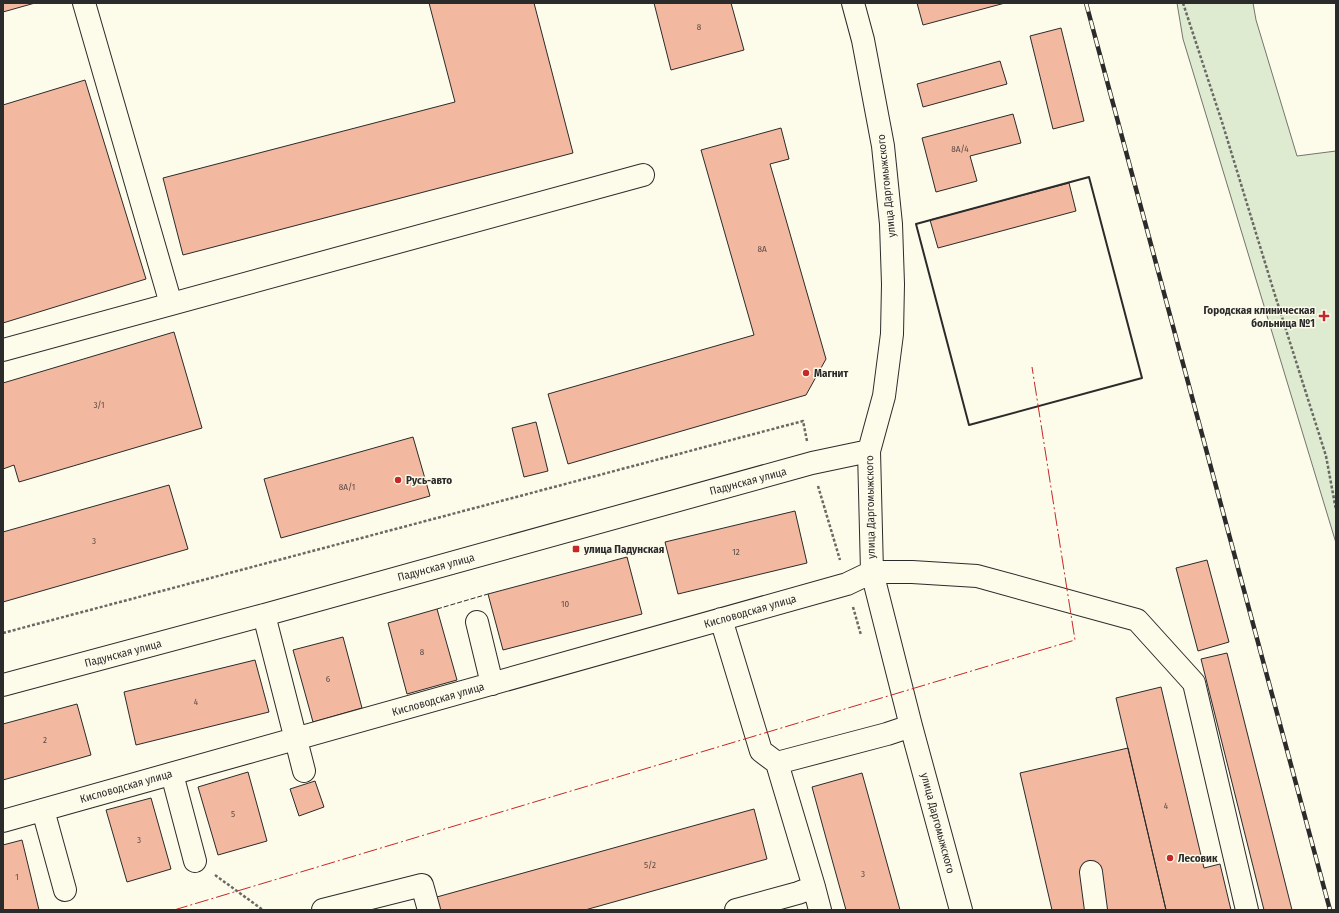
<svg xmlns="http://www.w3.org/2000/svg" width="1339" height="913" viewBox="0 0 1339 913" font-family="'Fira Sans Condensed',sans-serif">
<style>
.green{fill:#deebd1;stroke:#74746e}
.building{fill:#f2b8a0;stroke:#2b2b2b}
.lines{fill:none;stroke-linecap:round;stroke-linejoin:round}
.minor-casing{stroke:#2b2b2b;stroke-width:24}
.path{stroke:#6a6964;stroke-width:2.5;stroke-dasharray:3 2;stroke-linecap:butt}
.minor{stroke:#fdfbea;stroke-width:22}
.rail-casing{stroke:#2b2b2b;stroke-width:4.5}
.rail{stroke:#fdfbea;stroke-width:3;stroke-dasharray:9;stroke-linecap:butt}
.fence{stroke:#2b2b2b;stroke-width:1;stroke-dasharray:5 2;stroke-linecap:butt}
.wall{stroke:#2b2b2b;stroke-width:2}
.power{stroke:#c62828;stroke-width:1;stroke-dasharray:14 3 2 3;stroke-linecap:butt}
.poi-dot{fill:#c62828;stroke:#fdfbea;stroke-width:1.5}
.labels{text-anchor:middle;stroke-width:3;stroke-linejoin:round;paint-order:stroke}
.number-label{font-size:9px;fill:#5d4e48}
.street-label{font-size:11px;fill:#2b2b2b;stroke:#fdfbea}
.poi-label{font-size:11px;font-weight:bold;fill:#2b2b2b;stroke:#fdfbea;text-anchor:start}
</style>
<rect width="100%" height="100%" fill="#fdfbea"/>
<!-- green -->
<path class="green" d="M1177 3H1253L1256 20 1297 156 1336 151V543L1183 39Z"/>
<!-- building -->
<path class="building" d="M3 3H35L3 12Z
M429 3H534L573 153 183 255 163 178 455 102Z
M654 3H731L744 50 671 70Z
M917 3H1005L923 25Z
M1061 28 1084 121 1053 129 1030 36Z
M1000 61 1007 84 923 107 917 84Z
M85 80 146 279 3 323V105Z
M1013 114 1021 143 970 156 977 181 936 192 922 138Z
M781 128 789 159 770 164 826 359 806 395 568 464 548 394 754 335 701 150Z
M1069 183 1076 211 938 248 930 220Z
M174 332 202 428 19 482 14 465 3 469V383Z
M536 422 548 471 524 477 512 428Z
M413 437 430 496 281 538 264 479Z
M169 485 188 549 3 602V532Z
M795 511 807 563 678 594 665 542Z
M627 557 642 614 503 650 488 594Z
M1207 560 1229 642 1198 651 1176 568Z
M437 609 457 680 407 694 388 623Z
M343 637 362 708 313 722 293 650Z
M1227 653 1292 910H1264L1201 659Z
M255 660 269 712 136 745 124 692Z
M1161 687 1204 868 1220 864 1231 910H1166L1116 698Z
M77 704 91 755 3 780V724Z
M1128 748 1166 910H1052L1020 773Z
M248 772 267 841 218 855 198 787Z
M862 773 900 910H846L826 838 812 787Z
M315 781 324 807 299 816 290 789Z
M151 798 171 869 127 882 106 810Z
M754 809 767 859 585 910H428L426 900Z
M22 840 39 910H3V845Z"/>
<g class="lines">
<!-- minor casing -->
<g class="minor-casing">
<path id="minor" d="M84 3 171 304
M853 3 863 40 883 146 891 224 893 284 892 334 884 396 869 451 872 572 911 726 961 910
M3 350 643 175
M264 615 304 771
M721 619 761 751 777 763
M477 622 492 684
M3 685 264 615 812 463 869 451
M172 774 195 861
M43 810 65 890
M3 821 847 584 872 572H912L977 576 1137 620 1194 683 1247 910
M1091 872 1096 910
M323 910 422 885 429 910
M736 910 798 893 814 887
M820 910 814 887 777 763 887 734 911 726"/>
</g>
<!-- path -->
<path class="path" d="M1183 3 1222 122 1274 292 1326 456 1336 510
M818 486 840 560
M853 607 861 635
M3 633 803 421 807 441
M215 875 263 910"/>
<!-- minor -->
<use href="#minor" class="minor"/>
<!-- rail casing -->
<g class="rail-casing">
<path id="rail" d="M1086 3 1330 910"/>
</g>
<!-- rail -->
<use href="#rail" class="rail"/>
<!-- fence -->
<path class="fence" d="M437 609 488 594"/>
<!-- wall -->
<path class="wall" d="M1089 177 1142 378 969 425 916 224Z"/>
<!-- power -->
<path class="power" d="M174 910 1075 640 1032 367"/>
</g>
<!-- markers -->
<g class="poi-dot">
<path d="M1322 310h4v4h4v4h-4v4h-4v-4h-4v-4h4z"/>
<circle cx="806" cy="373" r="4"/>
<circle cx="398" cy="480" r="4"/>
<rect x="572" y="545" width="8" height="8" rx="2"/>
<circle cx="1170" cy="858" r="4"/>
</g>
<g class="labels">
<!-- number labels -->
<g class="number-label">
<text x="699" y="30">8</text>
<text x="960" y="152">8А/4</text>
<text x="762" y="252">8А</text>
<text x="99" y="408">3/1</text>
<text x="347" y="490">8А/1</text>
<text x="94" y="544">3</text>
<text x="736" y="555">12</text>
<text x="565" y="607">10</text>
<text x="422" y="655">8</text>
<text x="328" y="682">6</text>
<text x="196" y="705">4</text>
<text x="45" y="743">2</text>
<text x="1166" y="809">4</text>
<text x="233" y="817">5</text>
<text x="139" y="843">3</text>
<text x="650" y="868">5/2</text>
<text x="863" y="877">3</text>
<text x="17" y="880">1</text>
</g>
<!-- street labels -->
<g class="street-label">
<text transform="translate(886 186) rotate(-96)" y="4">улица Даргомыжского</text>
<text transform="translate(748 481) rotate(-15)" y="4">Падунская улица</text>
<text transform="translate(870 507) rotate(-91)" y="4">улица Даргомыжского</text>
<text transform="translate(436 567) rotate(-15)" y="4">Падунская улица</text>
<text transform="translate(750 611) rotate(-16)" y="4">Кисловодская улица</text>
<text transform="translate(123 653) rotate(-15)" y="4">Падунская улица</text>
<text transform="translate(438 699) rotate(-16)" y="4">Кисловодская улица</text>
<text transform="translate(126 786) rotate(-16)" y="4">Кисловодская улица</text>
<text transform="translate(938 823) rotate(75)" y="4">улица Даргомыжского</text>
</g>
<!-- poi labels -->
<g class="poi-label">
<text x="1315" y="314" text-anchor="end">Городская клиническая<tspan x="1315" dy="13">больница №1</tspan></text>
<text x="814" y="377">Магнит</text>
<text x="406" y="484">Русь-авто</text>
<text x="584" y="553">улица Падунская</text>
<text x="1178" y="862">Лесовик</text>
</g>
</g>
<!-- border -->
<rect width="1339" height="913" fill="none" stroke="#2b2b2b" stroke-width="8"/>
</svg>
